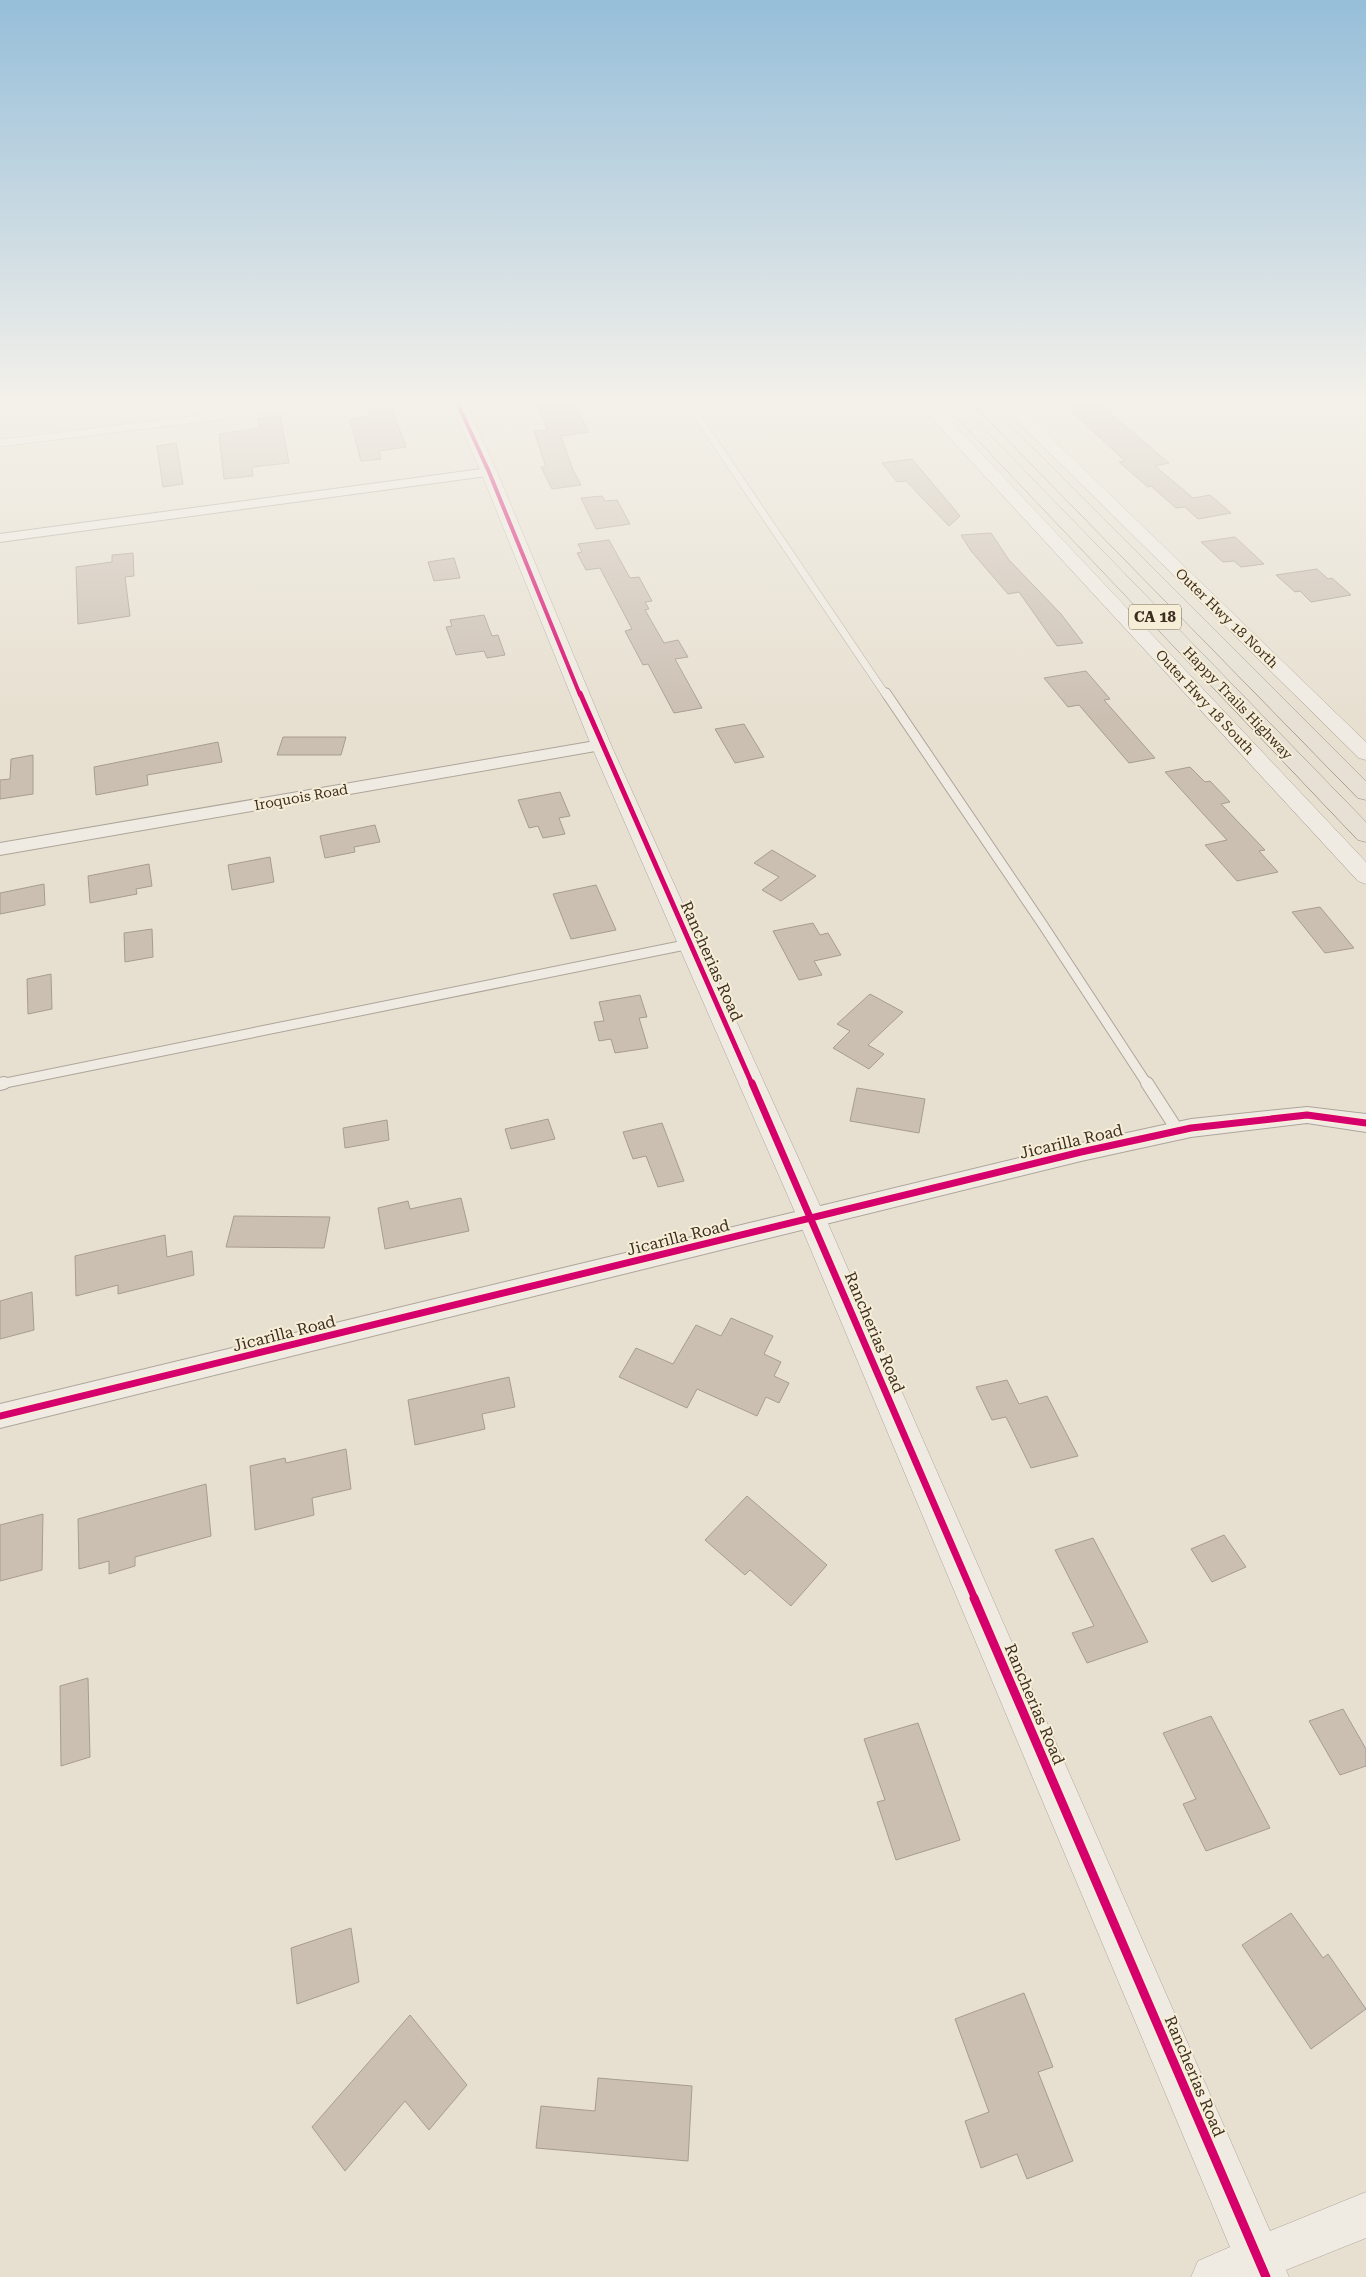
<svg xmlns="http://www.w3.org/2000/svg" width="1366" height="2277" viewBox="0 0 1366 2277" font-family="'Roboto Serif',serif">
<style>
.building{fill:#cbbfb2;stroke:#a89c90}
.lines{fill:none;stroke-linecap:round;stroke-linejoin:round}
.service-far2-casing{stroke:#ada599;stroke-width:8}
.service-far1-casing{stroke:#ada599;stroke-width:11}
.service-casing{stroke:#ada599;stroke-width:14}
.minor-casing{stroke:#ada599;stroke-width:2}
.tertiary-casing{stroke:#ada599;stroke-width:1}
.primary-casing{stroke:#928b80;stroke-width:1}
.service-far2{stroke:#efebe3;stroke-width:7}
.service-far1{stroke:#efebe3;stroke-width:9}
.service{stroke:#efebe3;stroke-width:12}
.minor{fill:#efebe3;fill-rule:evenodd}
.tertiary{fill:#efebe3;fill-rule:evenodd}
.primary{fill:#e6e1d4;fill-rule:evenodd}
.cycleway-far3-casing{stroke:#f7eed8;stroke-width:5.5}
.cycleway-far2-casing{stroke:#f7eed8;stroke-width:8}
.cycleway-far1-casing{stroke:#f7eed8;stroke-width:10}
.cycleway-casing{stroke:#f7eed8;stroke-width:12}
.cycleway-far3{stroke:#d6006c;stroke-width:4}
.cycleway-far2{stroke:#d6006c;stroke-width:5}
.cycleway-far1{stroke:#d6006c;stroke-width:7}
.cycleway{stroke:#d6006c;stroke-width:9}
.labels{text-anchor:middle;stroke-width:4;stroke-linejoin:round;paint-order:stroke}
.far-street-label{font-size:14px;fill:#3d2e20;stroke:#f7eed8}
.shield{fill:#f7eed8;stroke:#756857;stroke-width:1}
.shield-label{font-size:15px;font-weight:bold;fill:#3d2e20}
.street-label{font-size:16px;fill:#3d2e20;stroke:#f7eed8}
</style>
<rect width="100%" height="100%" fill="#e7e0d1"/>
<!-- building -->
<path class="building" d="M571 398 589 432 561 436 573 470 581 485 552 489 541 467H546L534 431 548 430 535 402Z
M1092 398 1169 463 1155 466 1193 498 1210 495 1231 513 1198 519 1185 507 1176 508 1151 486 1148 487 1119 462 1125 461 1062 402Z
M392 409 406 447 379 451 381 459 361 461 350 419 371 416 369 412Z
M280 416 289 463 252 467 253 476 224 479 219 434 260 428 258 419Z
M176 443 183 484 163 487 157 446Z
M912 459 960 516 949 526 906 481 897 482 882 463Z
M602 496 605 501 617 500 630 524 596 529 581 498Z
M991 533 1009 560 1061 614 1083 643 1057 646 1019 592 1008 594 971 551 961 535Z
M1235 537 1264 564 1241 567 1234 561 1223 562 1201 542Z
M609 540 630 578 639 577 652 601 645 602 649 609 645 610 664 643 678 640 688 657 675 659 702 708 674 713 648 664 643 665 625 631 632 629 600 568 586 570 577 553 582 552 578 544Z
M133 553 134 576 125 577 130 616 78 624 76 567 112 562V555Z
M454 558 460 578 434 581 428 562Z
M1317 569 1328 579 1332 578 1351 595 1311 602 1300 591 1295 592 1276 575Z
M484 615 492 636 498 635 505 655 487 658 484 651 456 655 446 627 452 626 450 620Z
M1086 671 1110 699 1104 700 1155 758 1129 763 1079 705 1068 707 1044 678Z
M744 724 764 757 735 763 715 729Z
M283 737H346L341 755H277Z
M218 742 222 762 147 775 148 785 96 795 94 767Z
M33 755V794L0 799V780L10 779 11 759Z
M1190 767 1205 782 1210 781 1230 802 1221 804 1265 850 1259 851 1278 872 1237 881 1205 845 1227 840 1165 772Z
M560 792 570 816 559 818 565 834 543 838 538 826 529 828 518 800Z
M375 825 380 842 354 847 355 852 325 858 320 836Z
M772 850 816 876 781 901 762 890 779 877 754 863Z
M270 857 274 882 232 890 228 865Z
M149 864 152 886 136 889 137 894 90 903 88 876Z
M44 884 45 905 0 914V893Z
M596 885 616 930 571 939 553 894Z
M1320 907 1354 948 1325 953 1292 912Z
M813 923 820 935 828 933 841 955 814 961 822 975 799 980 773 931Z
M152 929 153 957 125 962 124 933Z
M51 974 52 1009 28 1014 27 979Z
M870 994 903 1012 868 1045 884 1054 869 1069 833 1048 850 1031 837 1024Z
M640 995 647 1017 639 1018 648 1048 615 1053 611 1039 599 1041 594 1022 604 1021 599 1002Z
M857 1088 925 1099 919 1133 850 1121Z
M548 1119 555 1139 511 1149 505 1129Z
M387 1120 389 1140 345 1148 343 1128Z
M662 1123 684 1181 658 1187 646 1156 633 1159 623 1132Z
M461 1198 469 1231 385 1249 378 1208 408 1201 410 1209Z
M234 1216 330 1217 324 1248 226 1247Z
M165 1235 167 1257 192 1251 194 1275 118 1294V1285L76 1296 75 1256Z
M32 1292 34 1330 0 1339V1301Z
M731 1318 773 1336 764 1354 781 1362 774 1376 789 1383 779 1403 766 1397 757 1416 697 1389 687 1408 619 1377 636 1348 673 1364 696 1325 721 1336Z
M509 1377 515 1407 482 1414 485 1429 415 1445 408 1400Z
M1007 1380 1019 1404 1047 1396 1078 1456 1031 1468 1006 1417 992 1420 976 1387Z
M346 1449 351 1489 312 1498 314 1515 255 1530 250 1466 285 1458 286 1463Z
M206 1484 211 1536 135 1557V1566L109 1574V1561L79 1569 78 1519Z
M747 1496 827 1565 791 1606 750 1570 745 1575 705 1540Z
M43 1514 42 1570 0 1581V1525Z
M1224 1535 1246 1567 1212 1582 1191 1549Z
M1093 1538 1148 1642 1087 1663 1072 1633 1094 1626 1055 1550Z
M88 1678 90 1757 61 1766 60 1686Z
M1343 1709 1366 1749V1766L1340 1775 1309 1721Z
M1211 1716 1270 1828 1206 1851 1183 1804 1196 1799 1163 1733Z
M918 1723 960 1840 896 1860 877 1802 885 1800 864 1739Z
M1291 1913 1323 1958 1328 1954 1366 2009 1311 2049 1242 1945Z
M351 1928 359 1982 297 2004 291 1948Z
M1024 1993 1053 2067 1038 2072 1073 2161 1027 2179 1017 2154 981 2168 965 2121 989 2112 955 2019Z
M410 2015 467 2085 429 2130 405 2101 345 2171 312 2127Z
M598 2078 692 2086 688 2161 536 2148 541 2106 595 2111Z"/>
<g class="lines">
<!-- service-far2 casing -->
<g class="service-far2-casing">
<path id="service-far2" d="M685 398 886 695
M0 443 368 398"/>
</g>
<!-- service-far1 casing -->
<g class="service-far1-casing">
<path id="service-far1" d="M886 693 1043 925 1147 1084
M0 1084 690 944"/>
</g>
<!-- service casing -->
<g class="service-casing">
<path id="service" d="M1147 1083 1178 1131
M0 1084 4 1083"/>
</g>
<!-- minor casing -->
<g class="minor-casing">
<path id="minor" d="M489 468 496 472 494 475 0 542V534Z
M601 740 607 741 610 745 607 749 0 855V843Z
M1307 1107 1366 1114V1132L1307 1123 1191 1137 1081 1161 0 1428V1404L1081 1143 1191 1119Z"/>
</g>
<!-- tertiary casing -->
<g class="tertiary-casing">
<path id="tertiary" d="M448 398H463L497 472 611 745 826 1219 1270 2231 1366 2192V2238L1286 2270 1289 2277H1191L1198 2261 1230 2247 798 1219 591 745 481 472Z
M913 398H929L1366 862V884L1358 881Z
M994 398H1010L1366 742V760L1359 758Z"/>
</g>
<!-- primary casing -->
<g class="primary-casing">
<path id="primary" d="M938 398H954L1366 822V842L1358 840Z
M967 398H983L1366 781V800L1358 798Z"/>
</g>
<!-- service-far2 -->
<use href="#service-far2" class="service-far2"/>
<!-- service-far1 -->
<use href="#service-far1" class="service-far1"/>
<!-- service -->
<use href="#service" class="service"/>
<!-- minor -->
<use href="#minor" class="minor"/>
<!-- tertiary -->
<use href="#tertiary" class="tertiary"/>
<!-- primary -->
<use href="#primary" class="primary"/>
<!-- cycleway-far3 casing -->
<g class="cycleway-far3-casing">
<path id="cycleway-far3" d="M455 398 489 472 580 695"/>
</g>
<!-- cycleway-far2 casing -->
<g class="cycleway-far2-casing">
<path id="cycleway-far2" d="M580 693 752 1084"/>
</g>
<!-- cycleway-far1 casing -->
<g class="cycleway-far1-casing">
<path id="cycleway-far1" d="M752 1083 975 1599
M0 1416 1081 1152 1191 1128 1307 1115 1366 1123"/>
</g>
<!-- cycleway casing -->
<g class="cycleway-casing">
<path id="cycleway" d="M974 1598 1266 2277"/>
</g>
<!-- cycleway-far3 -->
<use href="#cycleway-far3" class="cycleway-far3"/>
<!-- cycleway-far2 -->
<use href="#cycleway-far2" class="cycleway-far2"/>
<!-- cycleway-far1 -->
<use href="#cycleway-far1" class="cycleway-far1"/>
<!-- cycleway -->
<use href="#cycleway" class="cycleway"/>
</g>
<!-- sky -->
<linearGradient id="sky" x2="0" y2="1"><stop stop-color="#96bed9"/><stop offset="0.56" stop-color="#f4f1ea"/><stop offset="1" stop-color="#f4f1ea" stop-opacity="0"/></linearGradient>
<rect width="1366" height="717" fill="url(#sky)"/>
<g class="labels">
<!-- far-street labels -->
<g class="far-street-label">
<text transform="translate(1227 618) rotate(44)" y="5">Outer Hwy 18 North</text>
<text transform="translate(1205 702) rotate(47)" y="5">Outer Hwy 18 South</text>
<text transform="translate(1238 703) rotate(46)" y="5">Happy Trails Highway</text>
<text transform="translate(301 797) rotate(-10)" y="5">Iroquois Road</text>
</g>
<!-- shield labels -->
<rect class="shield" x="1129" y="604.5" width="52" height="25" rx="4"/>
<g class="shield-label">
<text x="1155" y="622">CA 18</text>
</g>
<!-- street labels -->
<g class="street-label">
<text transform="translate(712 961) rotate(66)" y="6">Rancherias Road</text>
<text transform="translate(1071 1141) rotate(-13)" y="6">Jicarilla Road</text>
<text transform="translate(678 1237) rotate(-14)" y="6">Jicarilla Road</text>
<text transform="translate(875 1332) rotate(67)" y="6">Rancherias Road</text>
<text transform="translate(284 1333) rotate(-14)" y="6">Jicarilla Road</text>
<text transform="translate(1035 1704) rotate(67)" y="6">Rancherias Road</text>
<text transform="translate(1195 2076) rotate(67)" y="6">Rancherias Road</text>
</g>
</g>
</svg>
